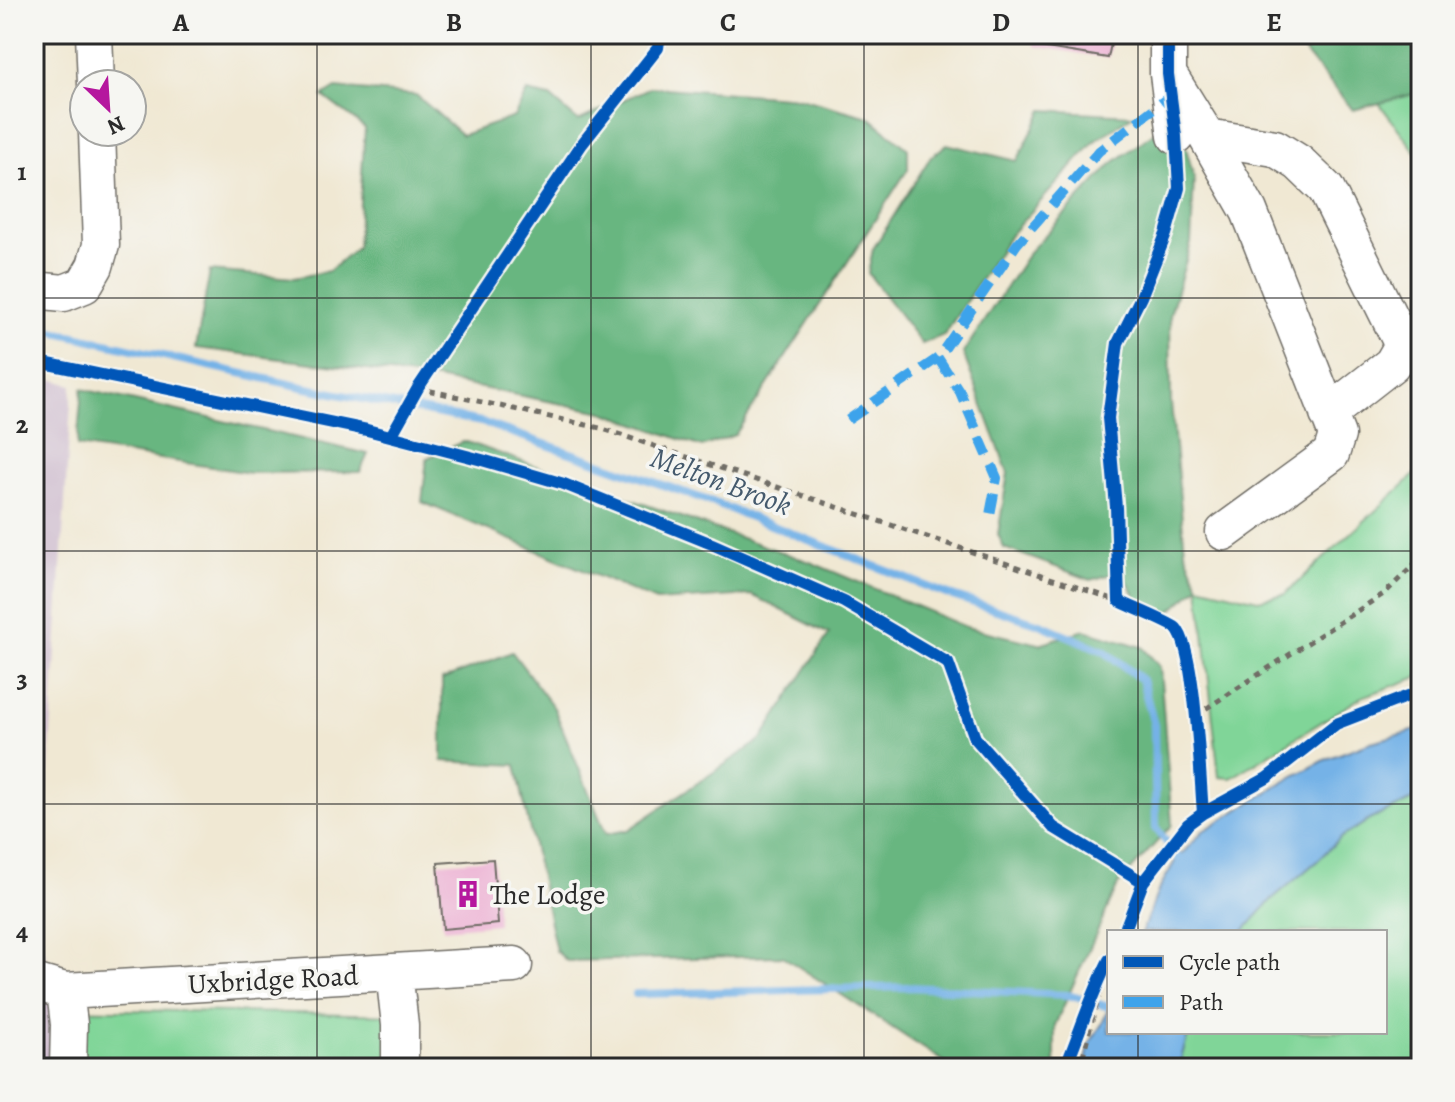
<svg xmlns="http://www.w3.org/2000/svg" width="1455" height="1102" viewBox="0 0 1455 1102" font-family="Alegreya,serif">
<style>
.industrial{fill:#cfbdcf}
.green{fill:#80d598;stroke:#568062;stroke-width:2}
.forest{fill:#68b680;stroke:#4a7056;stroke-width:2}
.water{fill:#74b2e7;stroke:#506e89;stroke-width:2}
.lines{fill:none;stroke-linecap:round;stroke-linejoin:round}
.stream{stroke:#74b2e7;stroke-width:8}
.building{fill:#ecadd2}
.minor-casing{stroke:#706d66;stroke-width:39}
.path{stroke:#706d66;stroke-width:5;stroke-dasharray:6 6;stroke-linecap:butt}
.minor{stroke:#fff;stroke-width:36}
.quiet{stroke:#3ea3eb;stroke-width:10;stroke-dasharray:20 10;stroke-linecap:butt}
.cycleway-casing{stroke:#f6f6f2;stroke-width:17}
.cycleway{stroke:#0057b8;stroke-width:12}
.grid{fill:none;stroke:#2b2b2b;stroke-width:2;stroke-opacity:0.55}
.labels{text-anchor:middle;stroke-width:7;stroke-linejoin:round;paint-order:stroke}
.poi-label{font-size:28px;fill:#2b2b2b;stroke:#f6f6f2;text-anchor:start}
.street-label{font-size:28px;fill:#2b2b2b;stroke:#f6f6f2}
.water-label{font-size:30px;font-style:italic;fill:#455a6d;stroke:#f6f6f2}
.neatline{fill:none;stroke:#2b2b2b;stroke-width:3}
.grid-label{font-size:26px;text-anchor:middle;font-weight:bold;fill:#2b2b2b}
</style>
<rect width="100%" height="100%" fill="#f6f6f2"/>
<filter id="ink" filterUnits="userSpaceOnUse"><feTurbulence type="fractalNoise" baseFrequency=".0125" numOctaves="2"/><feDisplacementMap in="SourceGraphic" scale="16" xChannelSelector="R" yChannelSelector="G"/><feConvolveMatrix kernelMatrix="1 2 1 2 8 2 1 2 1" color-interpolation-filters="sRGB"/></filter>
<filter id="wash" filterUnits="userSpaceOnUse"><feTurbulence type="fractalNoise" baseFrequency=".006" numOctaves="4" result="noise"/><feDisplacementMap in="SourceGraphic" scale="32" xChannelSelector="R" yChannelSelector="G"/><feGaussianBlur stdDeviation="1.8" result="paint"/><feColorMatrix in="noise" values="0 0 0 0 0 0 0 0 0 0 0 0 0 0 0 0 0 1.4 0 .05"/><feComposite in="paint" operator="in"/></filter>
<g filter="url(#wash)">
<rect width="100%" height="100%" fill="#f0e8d3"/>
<!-- industrial -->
<path class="industrial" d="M34 374 72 385 39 931 60 1009 58 1068H34Z"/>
<!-- green -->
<path class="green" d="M1421 92V159L1379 103Z
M1421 469V676L1362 697 1231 778 1219 777 1199 586 1258 600 1285 594Z
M1421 796V1068H1178L1189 1032H1385V932H1243L1272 899 1317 861 1340 838 1371 819Z
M60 1009 410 1015 409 1068H58Z"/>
<!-- forest -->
<path class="forest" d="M1316 34H1421V92L1353 110 1305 53Z
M651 87 800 98 869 117 908 149V169L735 435 702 447 603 412 436 379 196 348 210 271 294 278 329 271 357 247 365 128 323 96 336 88 416 95 462 135 514 117 527 92 550 97 578 121Z
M1043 110 1133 115 1096 140 1010 235 944 335 922 344 868 273 873 249 930 158 947 144 1017 161Z
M1155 132 1186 148 1194 177 1191 243 1170 315 1171 403 1185 551 1199 586 1169 613 1140 605 1122 571 1091 580 1004 548 998 534 1008 473 963 353 1029 252 1112 164Z
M82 389 368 454 360 472 250 473 77 446Z
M464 441 810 562 966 627 1039 644 1085 630 1142 647 1160 667 1172 825 1118 885 1055 1025V1068H954L782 956 567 961 556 951 516 765 442 761V680L512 652 554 708 606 834 628 830 761 740 829 634 752 595 656 601 422 502 427 458Z"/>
<!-- water -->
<path class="water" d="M1421 729V796L1371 819 1340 838 1317 861 1272 899 1243 932H1142L1158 891 1175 861 1203 831 1294 776 1329 758 1371 742Z
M1109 1007V1032H1189L1178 1068H1085L1089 1044 1102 1024Z"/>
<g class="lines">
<!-- stream -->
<path class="stream" d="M34 327 307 388 481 422 712 502 946 594 1040 624 1104 651 1142 680 1154 725 1156 828 1182 863
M636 994 909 987 1068 995 1109 1007"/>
</g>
<g id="blocks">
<!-- building -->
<path class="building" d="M1035 34H1113L1108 58 1034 46Z
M493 859 498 924 443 929 438 863Z"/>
</g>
</g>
<g filter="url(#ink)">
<use href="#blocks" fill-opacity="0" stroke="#706d66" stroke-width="2"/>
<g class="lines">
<!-- minor casing -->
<g class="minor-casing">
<path id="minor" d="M94 34 96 84
M1168 34V74L1176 136
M1168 74 1204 132 1249 211 1337 435 1331 454 1224 532
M1207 137 1275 148 1299 163 1326 189 1403 345 1392 364 1328 414
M34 290 64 293 84 285 95 266 101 245 97 132
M394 972 400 1025V1068
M34 982 65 991 514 965
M65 991 69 1024 68 1068"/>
</g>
<!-- path -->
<path class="path" d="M418 388 600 428 1119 601
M1196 715 1385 593 1421 558
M1080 1068 1092 1020 1109 965"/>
<!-- minor -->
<use href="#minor" class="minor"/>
<!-- quiet -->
<path class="quiet" d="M938 358 960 392 997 478 989 520
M848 420 938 358 1017 244 1099 151 1170 96"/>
<!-- cycleway casing -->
<g class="cycleway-casing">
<path id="cycleway" d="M1168 34V74L1176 136 1179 188 1166 234 1141 297 1118 343 1108 418 1116 507 1119 601C1129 606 1169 622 1176 628 1196 648 1200 780 1203 813
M34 361 367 430 482 460 564 484 712 544 844 602 948 663 975 738 1053 827 1143 882
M391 436 418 388 582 144 658 48 660 34
M1124 932 1143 882 1188 824 1203 813 1267 778 1336 724 1421 691
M1065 1068C1080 1032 1091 995 1109 960"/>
</g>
<!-- cycleway -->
<use href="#cycleway" class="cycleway"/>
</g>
</g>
<!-- grid -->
<path class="grid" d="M317 34V1068M591 34V1068M864 34V1068M1138 34V932M34 298H1421M34 551H1421M34 804H1421M1138 1032V1068"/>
<!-- icons -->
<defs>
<g id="building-bare" transform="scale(2.16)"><path d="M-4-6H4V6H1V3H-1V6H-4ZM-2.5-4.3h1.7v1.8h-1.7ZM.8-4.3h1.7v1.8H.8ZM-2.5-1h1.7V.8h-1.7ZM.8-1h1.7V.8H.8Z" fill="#b5179e" stroke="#f6f6f2" stroke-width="2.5" paint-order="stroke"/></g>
</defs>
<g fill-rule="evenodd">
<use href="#building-bare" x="468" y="894"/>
</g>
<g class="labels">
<!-- poi labels -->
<g class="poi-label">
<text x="490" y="904">The Lodge</text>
</g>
<!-- street labels -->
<g class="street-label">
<text transform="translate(273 979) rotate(-3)" y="10">Uxbridge Road</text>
</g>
<!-- water labels -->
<g class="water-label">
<text transform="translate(721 481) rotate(20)" y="10">Melton Brook</text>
</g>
</g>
<!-- margin -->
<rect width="1455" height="1102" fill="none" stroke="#f6f6f2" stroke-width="88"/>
<!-- legend -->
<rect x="1107" y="930" width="280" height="104" fill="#f6f6f2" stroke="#a5a5a2" stroke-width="2"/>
<rect x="1123" y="956" width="40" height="12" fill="#0057b8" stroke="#a5a5a2" stroke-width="2"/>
<text x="1179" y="970" font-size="24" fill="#2b2b2b">Cycle path</text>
<rect x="1123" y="996" width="40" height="12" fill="#3ea3eb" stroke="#a5a5a2" stroke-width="2"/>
<text x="1179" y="1010" font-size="24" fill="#2b2b2b">Path</text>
<!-- north arrow -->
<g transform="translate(108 108) rotate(155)"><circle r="38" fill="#f6f6f2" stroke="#a5a5a2" stroke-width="2"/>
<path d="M0-6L14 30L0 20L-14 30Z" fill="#b5179e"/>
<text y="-12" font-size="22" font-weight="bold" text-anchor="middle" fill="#2b2b2b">N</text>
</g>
<rect x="44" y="44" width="1367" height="1014" class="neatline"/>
<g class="grid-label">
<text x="181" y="31">A</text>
<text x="454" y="31">B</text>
<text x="728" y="31">C</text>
<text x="1001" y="31">D</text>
<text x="1274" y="31">E</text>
<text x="22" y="180">1</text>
<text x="22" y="433">2</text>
<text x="22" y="687">3</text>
<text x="22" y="940">4</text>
</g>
</svg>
